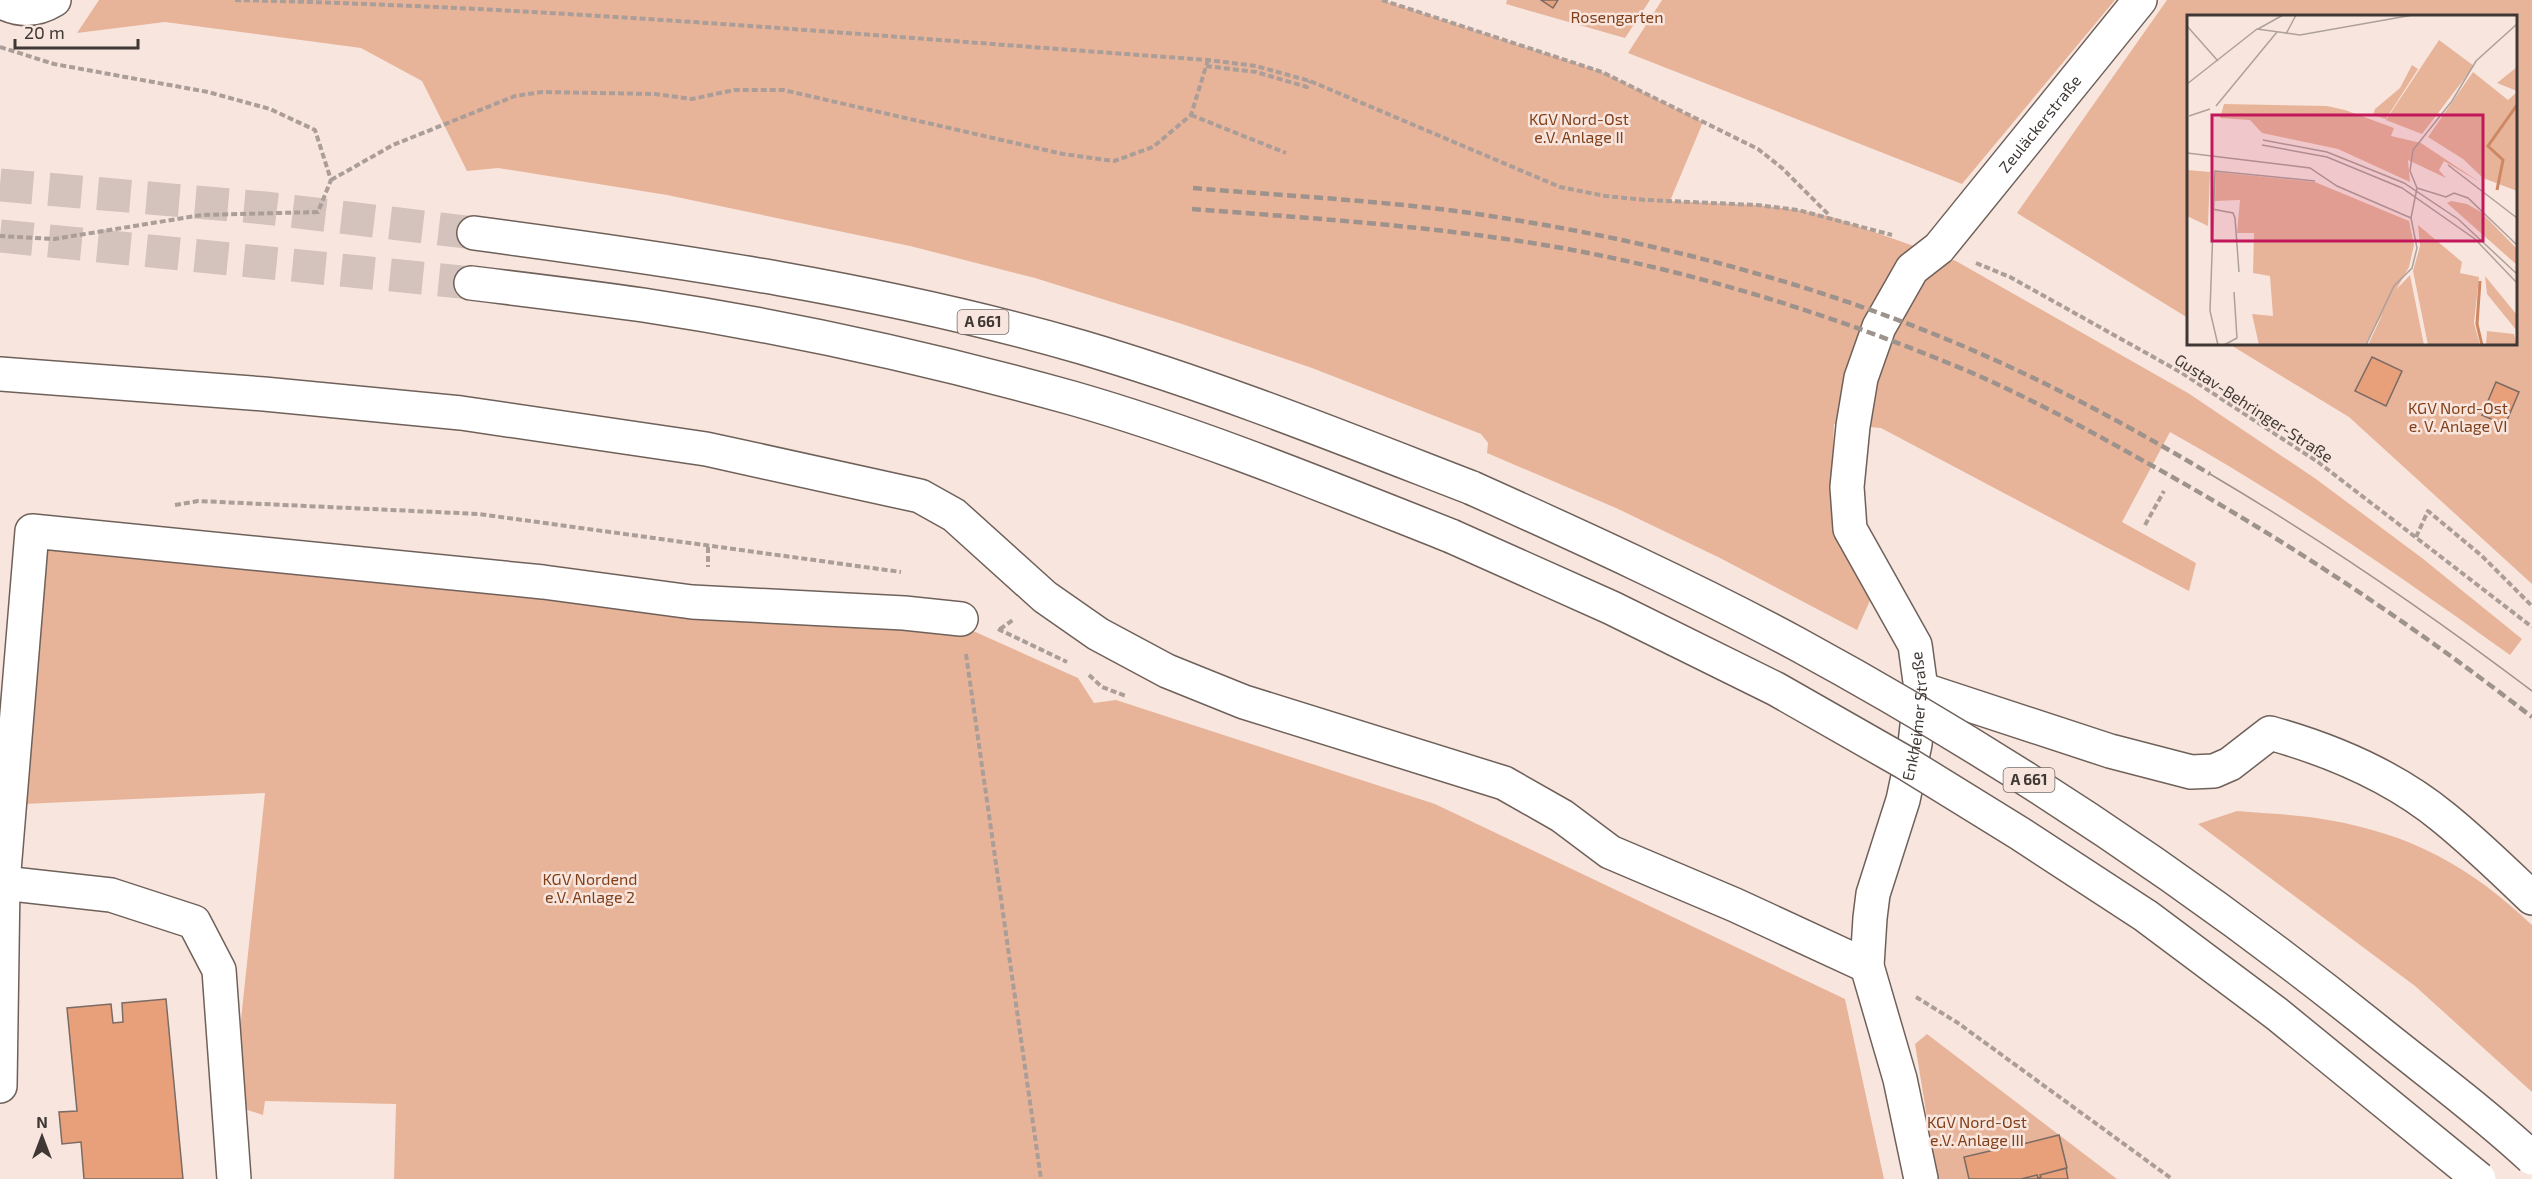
<svg xmlns="http://www.w3.org/2000/svg" width="2532" height="1179" viewBox="0 0 2532 1179" font-family="'Exo 2',sans-serif">
<style>
.green{fill:#e7b49a}
.building{fill:#e8a07b;stroke:#7a6b64;stroke-width:1.5}
.lines{fill:none;stroke-linecap:round;stroke-linejoin:round}
.highway-tunnel{stroke:#d3c3bc;stroke-width:33;stroke-dasharray:33 16;stroke-linecap:butt}
.minor-casing{stroke:#6f615a;stroke-width:36}
.highway-casing{stroke:#6f615a;stroke-width:36}
.path{stroke:#ab9d97;stroke-width:4;stroke-dasharray:6 3;stroke-linecap:butt}
.minor{stroke:#fff;stroke-width:33}
.highway{stroke:#fff;stroke-width:33}
.tram{stroke:#9e928c;stroke-width:1.5}
.rail{stroke:#9e928c;stroke-width:4.5;stroke-dasharray:9 4.5;stroke-linecap:butt}
.highway-bridge-casing{stroke:#6f615a;stroke-width:36;stroke-linecap:butt}
.highway-bridge{stroke:#fff;stroke-width:33}
.labels{text-anchor:middle;stroke-width:5;stroke-linejoin:round;paint-order:stroke}
.shield{fill:#f8e6de;stroke:#766c68;stroke-width:1.5}
.shield-label{font-size:15px;font-weight:bold;fill:#3f3835}
.park-label{font-size:16px;fill:#813f19;stroke:#f8e6de}
.street-label{font-size:16px;fill:#3f3835;stroke:#f8e6de}
.inset-river{fill:none;stroke:#cd8763;stroke-width:3}
.inset-road{fill:none;stroke:#aea09a;stroke-width:1.5}
.view{fill:#c2185b;fill-opacity:0.15;stroke:#c2185b;stroke-width:3}
.inset-edge{fill:none;stroke:#3f3835;stroke-width:3}
</style>
<rect width="100%" height="100%" fill="#f8e6de"/>
<!-- green -->
<path class="green" d="M99 0H1382L1602 72 1703 122 1670 201 1757 205 1798 210 1832 217 1956 261 2188 393 2316 479 2422 558 2522 639 2510 655C2400 576 2288 498 2170 432L2122 522 2196 563 2189 591 1881 428 1834 424 1831 494 1872 596 1857 630 1720 558 1616 508 1487 453 1488 443 1481 434 1312 368 1179 323 1035 278 910 246 667 195 498 168 467 171 422 81 361 48 165 22 77 33Z
M1507 0H1650L1625 38 1506 4Z
M1662 0H2115L1962 184 1628 53Z
M2167 0H2532V584L2349 417 2229 344H2516V16H2188V318L2017 213Z
M42 540 962 626 1078 678 1094 703 1116 700 1435 804 1845 999 1884 1179H394L396 1104 265 1101 263 1115 232 1105 265 793 24 804Z
M2237 811C2267 814 2298 814 2328 820 2411 834 2471 867 2532 925V1092L2415 986 2198 824Z
M1927 1034 2117 1179H1937L1915 1044Z"/>
<!-- building -->
<path class="building" d="M1541 0H1558L1553 8Z
M2372 357 2402 371 2386 406 2355 391Z
M2496 382 2519 392 2505 425 2482 415Z
M166 999 183 1179H84L81 1142 62 1144 59 1112 77 1111 67 1008 111 1004 113 1023 123 1022 122 1003Z
M2059 1135 2067 1168 2040 1175 2041 1177 2038 1178 2037 1175 2021 1179H1969L1964 1157 2020 1144 2019 1142 2022 1141 2023 1144Z
M2066 1168 2068 1179H2021L2037 1175 2038 1178 2041 1177 2040 1175Z"/>
<g class="lines">
<!-- highway-tunnel -->
<path class="highway-tunnel" d="M0 185 265 208 474 233
M0 236 471 283"/>
<!-- minor casing -->
<g class="minor-casing">
<g id="minor">
<path d="M0 1C18 11 36 11 54 0"/>
<path d="M0 374 264 394 461 413 706 449 920 496 954 515 1045 597 1098 634 1167 671 1244 702 1504 783 1562 816 1610 852 1735 905 1867 966"/>
<path d="M1921 689 2110 751 2191 772 2214 771 2230 764 2270 733C2331 750 2393 776 2443 817 2474 842 2503 870 2532 898"/>
<path d="M3 883 111 895 194 922 219 970 234 1179"/>
<path d="M0 1086 3 883 32 531 543 582 692 602 904 613 961 619"/>
<path id="s1" d="M1921 1179 1900 1079 1867 966 1870 918 1873 894 1903 800 1915 744 1921 689 1915 645 1850 529 1847 487 1853 426 1861 378 1879 327 1912 269 1939 248 2140 0"/>
</g>
</g>
<!-- highway casing -->
<g class="highway-casing">
<path id="highway" d="M474 233C678 260 884 290 1081 347 1214 386 1343 438 1472 488
M471 283C529 290 586 297 643 305 788 327 932 359 1072 398 1201 435 1327 487 1451 536"/>
</g>
<!-- path -->
<path class="path" d="M235 0C560 7 884 37 1208 60L1256 66 1310 81 1560 187 1605 196 1646 200 1757 205 1798 210 1892 235
M1382 0 1602 72 1758 149 1782 168 1830 216
M0 47 54 64 208 92 270 109 315 130 331 180 318 212 202 215 54 239 0 236
M1206 66 1256 72 1307 87 1310 81
M1191 115 1286 153
M331 180 393 145 515 96 542 92 655 94 692 99 734 90H783L1063 154 1114 161 1153 147 1191 115 1208 60
M1976 263 2010 277 2182 373 2318 462 2532 627
M175 505 198 501 479 514 901 572
M2145 525 2164 491
M2416 537 2428 511 2482 556 2532 606
M708 547V567
M998 629 1067 662
M1000 629 1013 620
M966 654 1041 1179
M1089 675 1102 687 1126 696
M1916 997 1958 1023 2172 1179"/>
<!-- minor -->
<use href="#minor" class="minor"/>
<!-- highway -->
<use href="#highway" class="highway"/>
<!-- tram -->
<path class="tram" d="M2210 474C2322 540 2429 613 2532 691"/>
<!-- rail -->
<path class="rail" d="M1193 188C1296 197 1401 201 1503 218 1673 245 1840 290 1997 361 2070 394 2141 433 2210 474
M1192 209C1321 219 1451 227 1578 251 1715 277 1850 321 1977 375 2033 400 2087 429 2140 459 2277 534 2408 621 2532 717"/>
<!-- highway-bridge casing -->
<g class="highway-bridge-casing">
<path id="highway-bridge" d="M1472 488C1581 537 1691 587 1797 644 2001 755 2195 884 2375 1029 2428 1072 2483 1112 2532 1158
M1451 536 1612 608 1776 689 1904 762 2019 833 2146 916 2277 1014 2479 1179"/>
</g>
<!-- highway-bridge -->
<use href="#highway-bridge" class="highway-bridge"/>
</g>
<g class="labels">
<!-- shield labels -->
<g class="shield">
<rect x="957.5" y="310" width="51" height="24" rx="4.5"/>
<rect x="2003.5" y="768" width="51" height="24" rx="4.5"/>
</g>
<g class="shield-label">
<text x="983" y="327">A 661</text>
<text x="2029" y="785">A 661</text>
</g>
<!-- park labels -->
<g class="park-label">
<text x="1617" y="23">Rosengarten</text>
<text x="1579" y="125">KGV Nord-Ost<tspan x="1579" dy="18">e.V. Anlage II</tspan></text>
<text x="2458" y="414">KGV Nord-Ost<tspan x="2458" dy="18">e. V. Anlage VI</tspan></text>
<text x="590" y="885">KGV Nordend<tspan x="590" dy="18">e.V. Anlage 2</tspan></text>
<text x="1977" y="1128">KGV Nord-Ost<tspan x="1977" dy="18">e.V. Anlage III</tspan></text>
</g>
<!-- street labels -->
<g class="street-label">
<text dy="6" stroke="none"><textPath href="#s1" startOffset="1148">Zeuläckerstraße</textPath></text>
<text transform="translate(2254 408) rotate(33)" y="6">Gustav-Behringer-Straße</text>
<text dy="6" stroke="none"><textPath href="#s1" startOffset="476">Enkheimer Straße</textPath></text>
</g>
</g>
<!-- overview -->
<g transform="translate(2187 15)">
<rect width="330" height="330" fill="#f8e6de"/>
<path d="M252 25 287 51 235 119 199 105ZM225 50 231 54 199 104 186 100 188 94 213 73ZM330 52V76L310 68ZM286 57 321 85 330 77V176L296 163 276 144 241 122ZM37 89 140 91 158 95 207 113 204 121 234 128 294 168 257 146 252 155 259 163 221 145 223 167 151 134 75 118 63 105 33 103ZM0 155 23 157 21 211 0 201ZM29 157 128 167 222 206 227 230 222 252 178 330H72L65 299 86 301 83 261 66 258 67 218H50L53 185 28 186ZM264 186 280 189 294 197 330 234V250L260 188ZM231 210 275 247 273 258 292 262 287 308 293 330H241L226 256 233 231ZM223 260 237 330H181L205 279ZM298 261 330 300V316L300 279ZM300 316 327 319 330 330H299Z" fill="#e7b49a"/>
<path class="inset-river" d="M310 175 316 145 301 131 330 90M293 266 290 309 295 330"/>
<path class="inset-road" d="M0 11 31 46M71 14 96 0M99 19 109 0M0 69 70 14 113 20 226 0M29 91 90 17M2 101 23 94M76 125 140 137 217 168 271 204 330 259M75 130 140 142 215 173 288 224 330 268M0 138 123 153 150 171 224 203M261 150 330 203M230 173 259 182 267 178 281 183 330 230M25 194 46 198 48 203 52 257M31 330 23 296 28 156 128 166M37 330 50 323 47 277M179 330 207 271 225 253 230 233 224 203 230 173 223 156 226 135 265 86 289 46 330 9"/>
<path class="view" d="M25 100H296V226H25Z"/>
<rect width="330" height="330" class="inset-edge"/>
</g>
<!-- north arrow -->
<g transform="translate(42 1137)" stroke="#f8e6de" stroke-width="4.5" paint-order="stroke">
<path d="M0-4.5L10 22L0 15L-10 22Z" fill="#3f3835"/>
<text y="-9" font-size="16" font-weight="bold" text-anchor="middle" fill="#3f3835">N</text>
</g>
<!-- scale -->
<path d="M15 39v9h123v-9" fill="none" stroke="#3f3835" stroke-width="3"/>
<text x="24" y="39" font-size="18" fill="#3f3835" stroke="#f8e6de" stroke-width="4.5" paint-order="stroke">20 m</text>
</svg>
